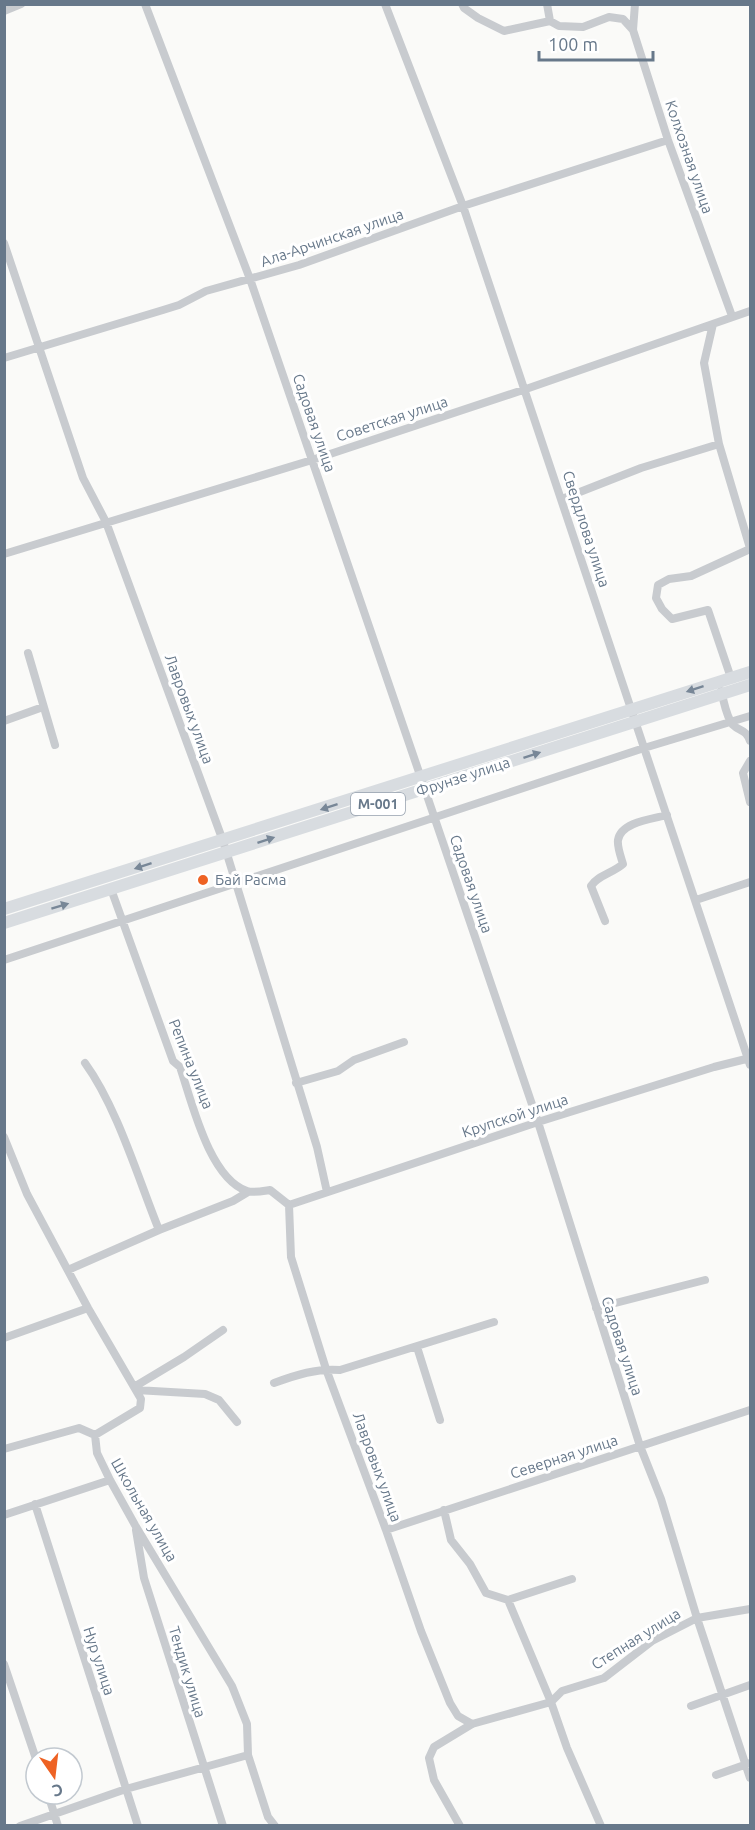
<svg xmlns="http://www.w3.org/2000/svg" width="755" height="1830" viewBox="0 0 755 1830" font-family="Ubuntu,sans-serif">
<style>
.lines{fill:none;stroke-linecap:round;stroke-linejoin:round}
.street{stroke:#c8cbcf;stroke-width:8}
.primary{stroke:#d8dce0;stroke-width:12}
.oneway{fill:#788797}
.poi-dot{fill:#ee6223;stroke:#fff;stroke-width:2}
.labels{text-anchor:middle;stroke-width:6;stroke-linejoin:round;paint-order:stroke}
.shield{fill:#fff;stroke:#95a0ad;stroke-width:1.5}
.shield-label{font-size:14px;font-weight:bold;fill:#67788a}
.street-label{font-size:15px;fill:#67788a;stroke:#fff}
.poi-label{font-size:15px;fill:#67788a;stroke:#fff;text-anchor:start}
</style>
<rect width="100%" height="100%" fill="#fafaf8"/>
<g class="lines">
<!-- street -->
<path class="street" d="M145 4 250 279 421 778 538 1122 640 1446 661 1499 697 1618 750 1778
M385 4 463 206 750 1065
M462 4 464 8 478 18 504 31 550 21 559 26 583 27 609 17 623 19 633 30
M547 4 550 21
M635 4 633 30 668 140 732 316
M4 11 21 4
M4 243 83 478 106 522 223 841 317 1147 327 1192
M713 324 704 363 719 444 750 548
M4 358 163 310 179 305 206 291 299 265 463 206 668 140
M562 499 641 468 719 444
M4 554 312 460 526 389 750 311
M28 653 55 745
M731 678 708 610 672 619 662 609 656 598 658 585 669 579 691 576 750 549
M721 691C724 701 726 717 733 725 740 732 746 729 750 741
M4 721 43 707
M750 761 743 773 750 802
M111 889 173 1061 180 1067C192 1102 209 1178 247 1191 253 1193 263 1191 270 1190L289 1205
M696 900 750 882
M605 921 591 886C598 875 613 873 623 864 621 857 617 847 618 840 621 822 652 819 667 815
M4 960 644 748 750 716
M85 1063C117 1107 138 1178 159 1230
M296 1083 338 1071 354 1060 404 1042
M4 1137 27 1194 88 1308 141 1399 140 1408 95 1435 97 1453 110 1480 135 1525 232 1686 247 1724 248 1755 268 1817 275 1826
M289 1205 291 1257 326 1369 386 1530 421 1631 450 1703 458 1716 472 1724
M289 1205 538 1122 714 1067 750 1058
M68 1270 159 1230 233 1201 248 1192
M596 1308 705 1280
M4 1338 88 1308
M417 1347 440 1420
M274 1383C296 1375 317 1368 340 1370L494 1322
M134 1387 184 1357 223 1330
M136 1390 205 1394 219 1400 237 1422
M4 1449 79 1428 95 1435
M35 1504 138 1826
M444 1510 451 1540 470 1564 486 1593 508 1600 551 1702 567 1748 601 1826
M4 1515 110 1480
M136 1530 144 1578 223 1826
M386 1530 750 1410
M508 1600 572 1579
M4 1664 36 1759
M691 1706 750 1685
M716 1775 750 1763
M48 1794 58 1826
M20 1826 126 1789 248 1755
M460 1826 434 1780 429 1758 434 1747 472 1724 551 1702 562 1691 604 1678 652 1641 697 1618 750 1609"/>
<!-- primary -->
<path class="primary" d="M4 909 750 672
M4 923 750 685"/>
</g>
<!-- one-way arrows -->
<defs><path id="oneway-solid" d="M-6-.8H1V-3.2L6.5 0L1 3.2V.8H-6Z" transform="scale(1.5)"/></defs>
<g class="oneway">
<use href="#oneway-solid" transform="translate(695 689) rotate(162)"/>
<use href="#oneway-solid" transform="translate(532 755) rotate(-18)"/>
<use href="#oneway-solid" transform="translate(329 807) rotate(162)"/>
<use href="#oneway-solid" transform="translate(266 840) rotate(-18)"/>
<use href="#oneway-solid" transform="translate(143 866) rotate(162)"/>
<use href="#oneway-solid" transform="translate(60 906) rotate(-17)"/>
</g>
<!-- markers -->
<circle class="poi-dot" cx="203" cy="880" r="6"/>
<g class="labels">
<!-- shield labels -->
<rect class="shield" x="351" y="793" width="54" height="22" rx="4.5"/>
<g class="shield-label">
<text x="378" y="809">M-001</text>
</g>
<!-- street labels -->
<g class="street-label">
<text transform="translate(689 157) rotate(71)" y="5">Колхозная улица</text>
<text transform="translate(332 238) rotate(-19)" y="5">Ала-Арчинская улица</text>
<text transform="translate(392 419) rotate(-18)" y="5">Советская улица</text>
<text transform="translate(314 423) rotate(71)" y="5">Садовая улица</text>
<text transform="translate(586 529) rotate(72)" y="5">Свердлова улица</text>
<text transform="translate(189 709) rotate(70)" y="5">Лавровых улица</text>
<text transform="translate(463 777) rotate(-18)" y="5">Фрунзе улица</text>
<text transform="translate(471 884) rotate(71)" y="5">Садовая улица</text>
<text transform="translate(191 1064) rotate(68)" y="5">Репина улица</text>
<text transform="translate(515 1116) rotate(-18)" y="5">Крупской улица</text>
<text transform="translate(622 1346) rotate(72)" y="5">Садовая улица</text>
<text transform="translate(564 1457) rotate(-18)" y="5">Северная улица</text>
<text transform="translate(377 1467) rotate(70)" y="5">Лавровых улица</text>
<text transform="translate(144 1510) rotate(60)" y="5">Школьная улица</text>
<text transform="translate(636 1639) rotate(-32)" y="5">Степная улица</text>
<text transform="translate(99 1661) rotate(72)" y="5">Нур улица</text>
<text transform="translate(187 1672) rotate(73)" y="5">Тендик улица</text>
</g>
<!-- poi labels -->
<g class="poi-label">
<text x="215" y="885">Бай Расма</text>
</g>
</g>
<!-- border -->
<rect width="755" height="1830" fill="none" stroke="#67788a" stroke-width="12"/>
<!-- north arrow -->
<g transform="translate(54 1776) rotate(166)"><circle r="28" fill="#ffffff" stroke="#c2c9d0" stroke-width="1.5"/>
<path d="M0-4.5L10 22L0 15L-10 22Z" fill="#ee6223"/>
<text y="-9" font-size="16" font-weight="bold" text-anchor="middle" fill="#67788a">С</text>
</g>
<!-- scale -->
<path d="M539 51v9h114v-9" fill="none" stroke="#67788a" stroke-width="3"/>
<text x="548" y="51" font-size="18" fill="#67788a" stroke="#ffffff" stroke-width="4.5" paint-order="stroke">100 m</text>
</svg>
